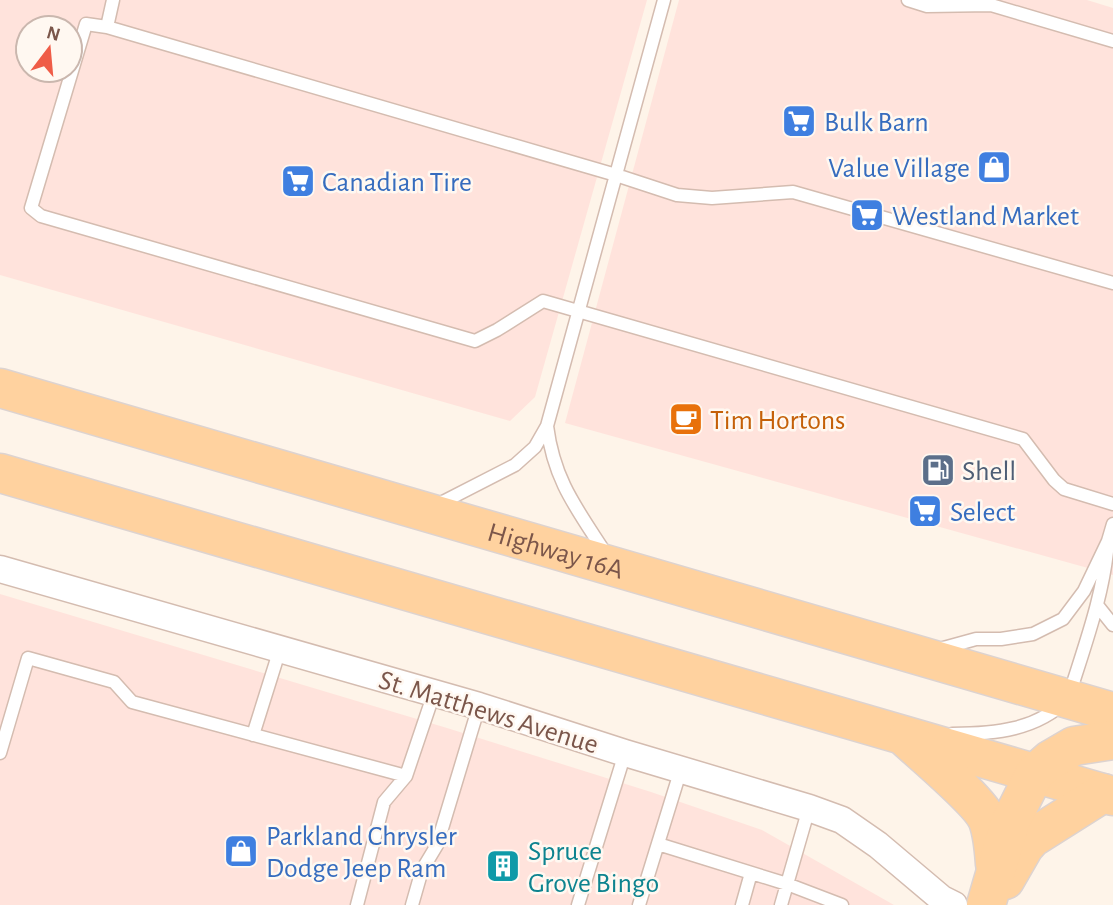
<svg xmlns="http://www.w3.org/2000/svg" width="1113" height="905" viewBox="0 0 1113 905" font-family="'Alegreya Sans',sans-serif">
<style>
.commercial{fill:#ffe3dc;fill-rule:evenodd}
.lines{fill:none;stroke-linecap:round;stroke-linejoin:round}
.service-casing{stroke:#d4bcb0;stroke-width:15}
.minor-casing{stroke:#d4bcb0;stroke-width:29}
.primary-casing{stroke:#ddd3d0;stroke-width:41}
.service{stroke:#fff;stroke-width:12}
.minor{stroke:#fff;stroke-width:26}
.primary{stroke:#ffd29f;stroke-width:38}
.labels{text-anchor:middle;stroke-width:5;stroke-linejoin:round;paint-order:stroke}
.shop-label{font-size:28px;fill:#366cbe;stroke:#fff8f1;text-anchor:start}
.food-label{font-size:28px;fill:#c56008;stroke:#fff8f1;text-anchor:start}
.service-label{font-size:28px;fill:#4e5e75;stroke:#fff8f1;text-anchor:start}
.street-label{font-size:28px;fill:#7b564a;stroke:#fff8f1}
.culture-label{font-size:28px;fill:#0d838f;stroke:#fff8f1;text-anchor:start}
</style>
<rect width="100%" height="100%" fill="#fef4e9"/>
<!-- commercial -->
<path class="commercial" d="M0 0H647L535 397 510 421 0 275ZM28 28H70V70H28Z
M679 0H1087L1113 8V575L565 423Z
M0 594 447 728 651 792 762 830 894 905H0Z"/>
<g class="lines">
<!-- service casing -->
<g class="service-casing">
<path id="service" d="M908 0 927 6 991 5 1113 41
M107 27 113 0
M1113 283 793 192 712 198 677 195 616 175 155 41 107 27 86 24 31 208 41 216 475 341 497 330 543 301 1023 439 1054 480 1064 489 1113 504
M547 426C554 481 577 509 606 554
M437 505 515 465 535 447 547 426 664 0
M1097 605 1113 625
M936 650 976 639H1001L1033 634 1063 619 1084 591 1108 541 1113 524
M952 734C995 734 1037 730 1068 699 1084 647 1104 595 1108 541
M253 735 280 649
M0 753 28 658 114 682 132 702 406 776
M658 844 787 884 842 905
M357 905 384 802 406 776 434 693
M412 905 422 870 437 845 479 706
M578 905 625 753
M639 905 681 769
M742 905 751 873
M781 905 809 808"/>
</g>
<!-- minor casing -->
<g class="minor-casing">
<path id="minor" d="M0 569 479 706 625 753 809 808 842 820 878 845 942 899 954 905"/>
</g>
<!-- primary casing -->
<g class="primary-casing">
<g id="primary">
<path id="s1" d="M0 388 1113 712"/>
<path d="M0 473 1113 796"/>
<path d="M907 739C924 755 981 802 988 821 993 835 994 850 995 864"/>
<path d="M1005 880 1024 847 1032 838 1103 793"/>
<path d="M986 905 1010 823 1035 773 1050 760 1074 746 1113 740"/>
</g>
</g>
<!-- service -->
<use href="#service" class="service"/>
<!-- minor -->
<use href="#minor" class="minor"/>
<!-- primary -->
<use href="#primary" class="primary"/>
</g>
<!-- icons -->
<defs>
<g id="supermarket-square" transform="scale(1.75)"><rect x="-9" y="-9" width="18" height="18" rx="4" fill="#3f7fe0" stroke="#fff8f1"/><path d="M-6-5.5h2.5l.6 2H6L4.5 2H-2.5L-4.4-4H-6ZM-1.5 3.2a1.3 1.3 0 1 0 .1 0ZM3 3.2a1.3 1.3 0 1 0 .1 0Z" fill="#fff"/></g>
<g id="shop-square" transform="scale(1.75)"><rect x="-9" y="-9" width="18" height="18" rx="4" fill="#3f7fe0" stroke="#fff8f1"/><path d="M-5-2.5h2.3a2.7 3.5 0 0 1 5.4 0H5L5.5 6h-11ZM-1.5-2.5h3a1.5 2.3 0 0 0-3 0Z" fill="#fff"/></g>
<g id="cafe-square" transform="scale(1.75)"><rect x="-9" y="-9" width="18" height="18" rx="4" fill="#e8710a" stroke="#fff8f1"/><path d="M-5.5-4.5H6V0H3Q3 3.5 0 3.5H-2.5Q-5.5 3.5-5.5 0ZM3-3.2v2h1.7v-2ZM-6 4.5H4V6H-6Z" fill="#fff"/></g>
<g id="fuel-square" transform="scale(1.75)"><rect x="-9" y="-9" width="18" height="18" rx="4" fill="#5c6f8a" stroke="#fff8f1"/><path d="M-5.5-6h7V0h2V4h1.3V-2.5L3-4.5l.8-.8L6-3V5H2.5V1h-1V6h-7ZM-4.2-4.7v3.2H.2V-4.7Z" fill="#fff"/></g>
<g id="building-square" transform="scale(1.75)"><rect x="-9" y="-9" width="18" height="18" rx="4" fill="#0f9aa8" stroke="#fff8f1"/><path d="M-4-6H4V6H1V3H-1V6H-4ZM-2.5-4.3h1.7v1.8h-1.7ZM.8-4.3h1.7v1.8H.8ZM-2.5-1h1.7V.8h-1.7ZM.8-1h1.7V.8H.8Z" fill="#fff"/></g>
</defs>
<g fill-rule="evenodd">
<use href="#supermarket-square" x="799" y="121"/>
<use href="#shop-square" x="994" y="167"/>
<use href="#supermarket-square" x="298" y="181"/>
<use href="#supermarket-square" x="867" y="215"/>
<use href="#cafe-square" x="686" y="419"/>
<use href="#fuel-square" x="938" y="470"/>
<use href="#supermarket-square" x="925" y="511"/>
<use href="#shop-square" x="241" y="851"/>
<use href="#building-square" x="503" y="866"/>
</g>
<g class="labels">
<!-- shop labels -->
<g class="shop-label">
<text x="824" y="131">Bulk Barn</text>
<text x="970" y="177" text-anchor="end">Value Village</text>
<text x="322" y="191">Canadian Tire</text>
<text x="892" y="225">Westland Market</text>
<text x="950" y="521">Select</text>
<text x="266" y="845">Parkland Chrysler<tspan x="266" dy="32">Dodge Jeep Ram</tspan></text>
</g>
<!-- food labels -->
<g class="food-label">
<text x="710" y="429">Tim Hortons</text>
</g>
<!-- service labels -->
<g class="service-label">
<text x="962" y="480">Shell</text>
</g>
<!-- street labels -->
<g class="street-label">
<text dy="10" stroke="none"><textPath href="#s1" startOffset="579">Highway 16A</textPath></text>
<text transform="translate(489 711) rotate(17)" y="10">St. Matthews Avenue</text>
</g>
<!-- culture labels -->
<g class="culture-label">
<text x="528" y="860">Spruce<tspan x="528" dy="32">Grove Bingo</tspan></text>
</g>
</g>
<!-- north arrow -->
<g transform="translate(49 49) rotate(16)"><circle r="33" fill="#fff8f1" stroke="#cab7ae" stroke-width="2"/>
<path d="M0-5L12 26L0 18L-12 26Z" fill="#ef5c47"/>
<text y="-10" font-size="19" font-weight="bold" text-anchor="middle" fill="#7b564a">N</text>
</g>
</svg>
